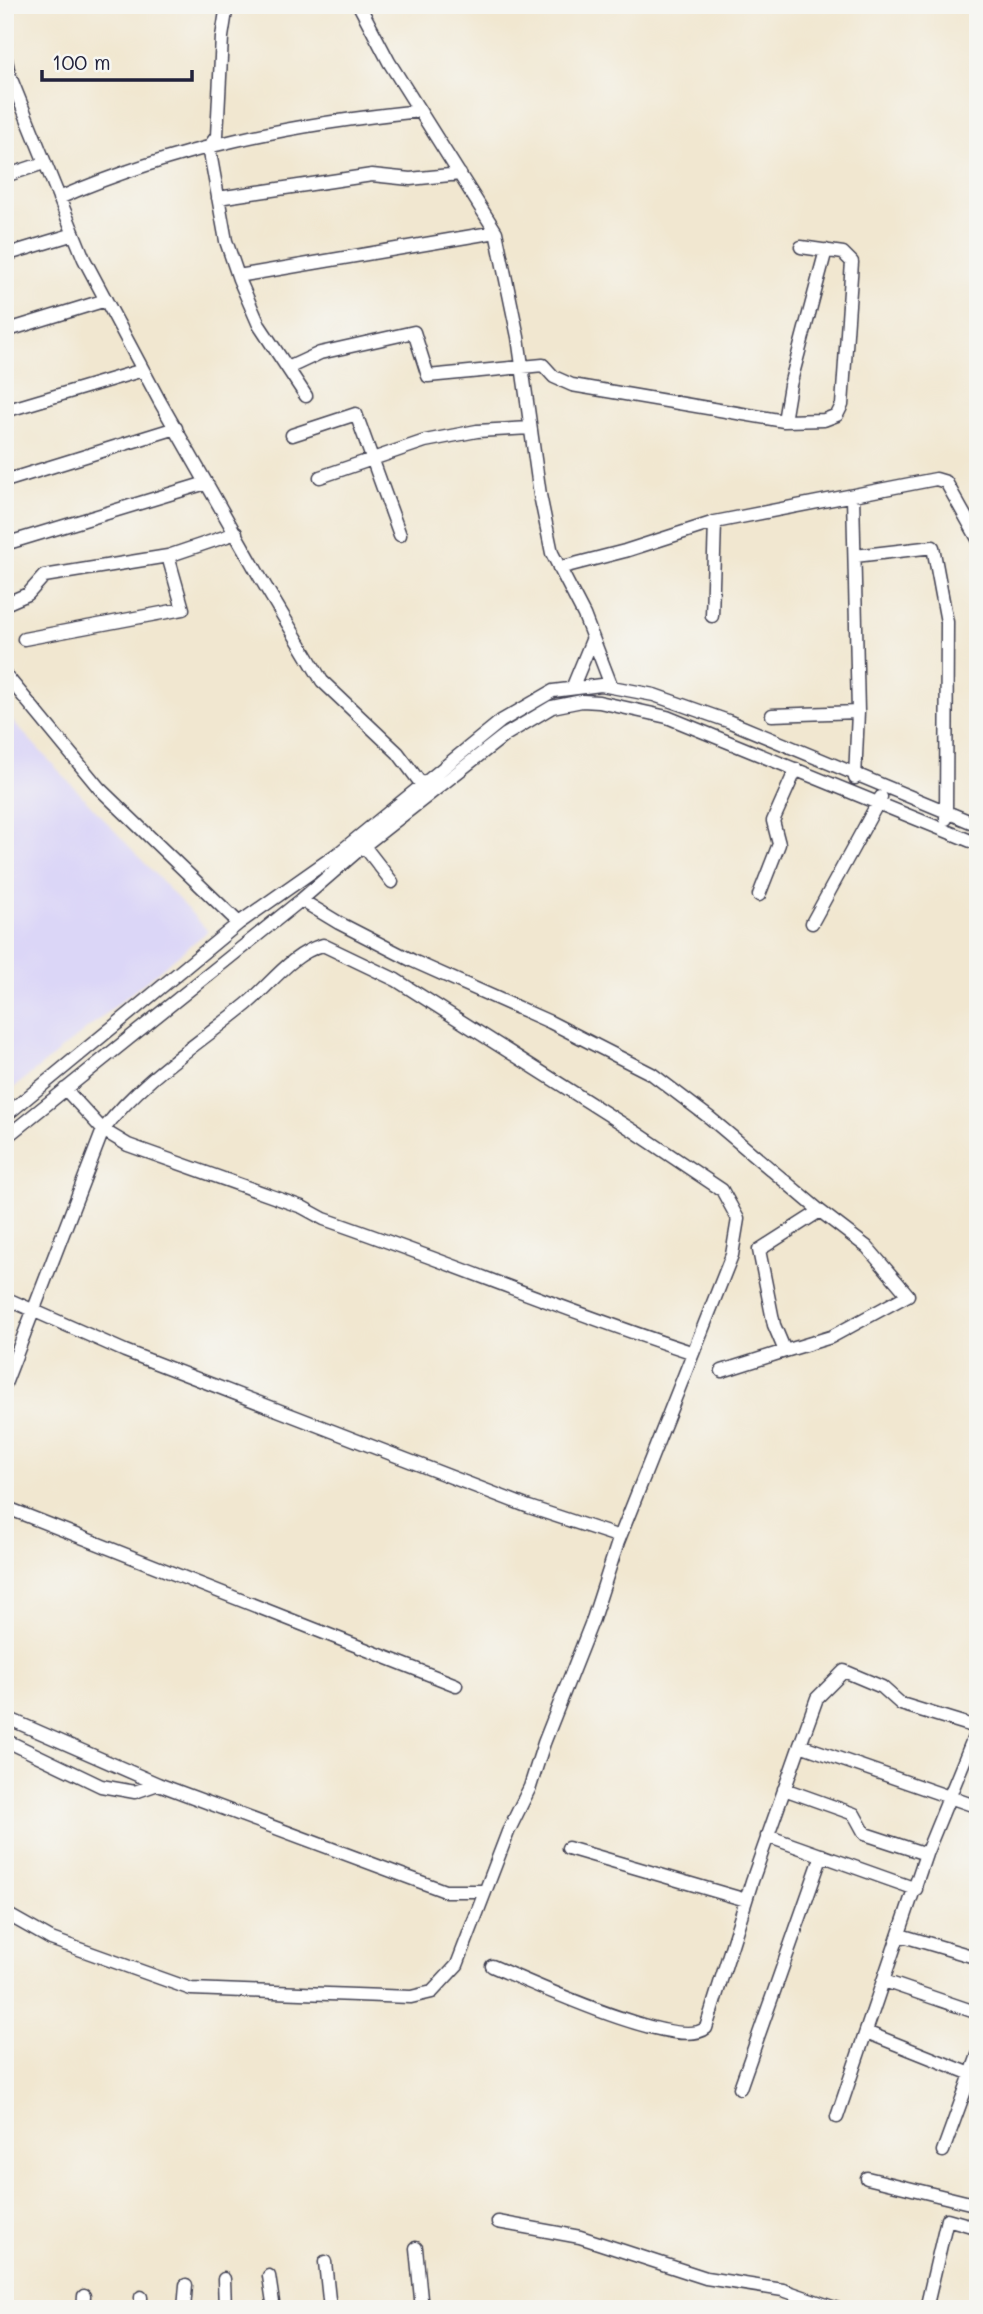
<svg xmlns="http://www.w3.org/2000/svg" width="983" height="2314" viewBox="0 0 983 2314" font-family="Mali,sans-serif">
<style>
.built{fill:#dbd6f7}
.lines{fill:none;stroke-linecap:round;stroke-linejoin:round}
.minor-casing{stroke:#414051;stroke-width:15}
.minor{stroke:#fff;stroke-width:12}
</style>
<rect width="100%" height="100%" fill="#f6f6f2"/>
<filter id="ink" filterUnits="userSpaceOnUse"><feTurbulence type="fractalNoise" baseFrequency=".0143" numOctaves="2"/><feDisplacementMap in="SourceGraphic" scale="14" xChannelSelector="R" yChannelSelector="G"/><feConvolveMatrix kernelMatrix="1 2 1 2 8 2 1 2 1" color-interpolation-filters="sRGB"/></filter>
<filter id="wash" filterUnits="userSpaceOnUse"><feTurbulence type="fractalNoise" baseFrequency=".00686" numOctaves="4" result="noise"/><feDisplacementMap in="SourceGraphic" scale="28" xChannelSelector="R" yChannelSelector="G"/><feGaussianBlur stdDeviation="1.57" result="paint"/><feColorMatrix in="noise" values="0 0 0 0 0 0 0 0 0 0 0 0 0 0 0 0 0 1.4 0 .05"/><feComposite in="paint" operator="in"/></filter>
<g filter="url(#wash)">
<rect width="100%" height="100%" fill="#f1e7d0"/>
<!-- built -->
<path class="built" d="M5 713 208 931 5 1095Z"/>
</g>
<g filter="url(#ink)">
<g class="lines">
<!-- minor casing -->
<g class="minor-casing">
<path id="minor" d="M227 5 222 37 217 136 209 147 226 241 239 279 259 325 306 396
M359 5 389 62 496 232 518 337 540 495 552 553 584 615 611 685
M5 55 9 74 84 259 159 400 261 579 322 681 398 753 422 785
M5 176 44 163
M59 198C177 147 292 124 420 111
M218 198 372 175 410 179 460 174
M5 255 74 234
M238 276 496 232
M5 331 106 300
M290 367 320 353 414 332 428 376 543 365 554 377 572 385 784 421 824 420 837 415 842 405 852 262 843 253 801 247
M5 411 143 370
M784 421 790 385 826 250
M292 435 356 414 400 535
M320 477 425 441 477 431 530 428
M5 481 176 428
M853 496 858 712 855 778
M5 544 206 483
M855 556 933 547 947 622 946 819
M559 568 625 551 715 522 936 479 946 482 978 539
M5 604 28 594 44 576 168 556 236 533
M712 616 715 522
M24 639 183 609 168 556
M5 674 99 788 239 923
M573 686 592 640
M772 715 858 712
M364 846 392 882
M759 895 779 844 773 821 796 769
M301 900 339 923 413 961 550 1022 652 1074 710 1118 820 1211 759 1250 774 1325 785 1351 722 1371
M812 923 881 797
M65 1089 103 1130 128 1145 302 1207 324 1219C447 1261 567 1312 691 1352
M5 1116 239 923 340 852 501 721 553 691 601 685 654 695 728 721 978 825
M5 1138 301 900 361 848 505 735 552 707 582 701 599 702 667 717 978 844
M5 1298 125 1351 529 1507 620 1537
M785 1351 831 1337 908 1295 867 1247 820 1211
M5 1384 103 1130C143 1078 197 1045 247 1004 270 985 292 953 323 945L396 980 634 1131 722 1190 738 1219 732 1255 618 1542 593 1619 544 1743 530 1787 508 1832 457 1965 432 1992 411 1997 191 1989 51 1939 5 1913
M5 1507 456 1685
M5 1717 158 1784 445 1891H485
M5 1740 101 1786 135 1792 158 1784
M800 1745 817 1698 844 1671 882 1687 901 1704 976 1727
M784 1789 854 1814 865 1834 926 1854
M767 1836 916 1889
M568 1848 746 1900
M900 1935 978 1958
M492 1966C528 1981 678 2052 706 2028L752 1881 800 1745 978 1807
M884 1981 978 2013
M866 2032 971 2074
M740 2088 822 1855
M837 2117 926 1854 978 1727
M943 2151 978 2055
M867 2178 978 2205
M498 2222 580 2237 706 2278 783 2290 838 2309
M416 2248 422 2309
M325 2262 330 2309
M269 2276 274 2309
M224 2279 225 2309
M83 2309 84 2296
M141 2309V2297
M184 2309 186 2285
M926 2309 947 2219 975 2227"/>
</g>
<!-- minor -->
<use href="#minor" class="minor"/>
</g>
</g>
<!-- margin -->
<rect width="983" height="2314" fill="none" stroke="#f6f6f2" stroke-width="28"/>
<!-- scale -->
<path d="M42 70v10h150v-10" fill="none" stroke="#22223b" stroke-width="3.5"/>
<text x="52" y="70" font-size="21" fill="#22223b" stroke="#f6f6f2" stroke-width="5" paint-order="stroke">100 m</text>
</svg>
